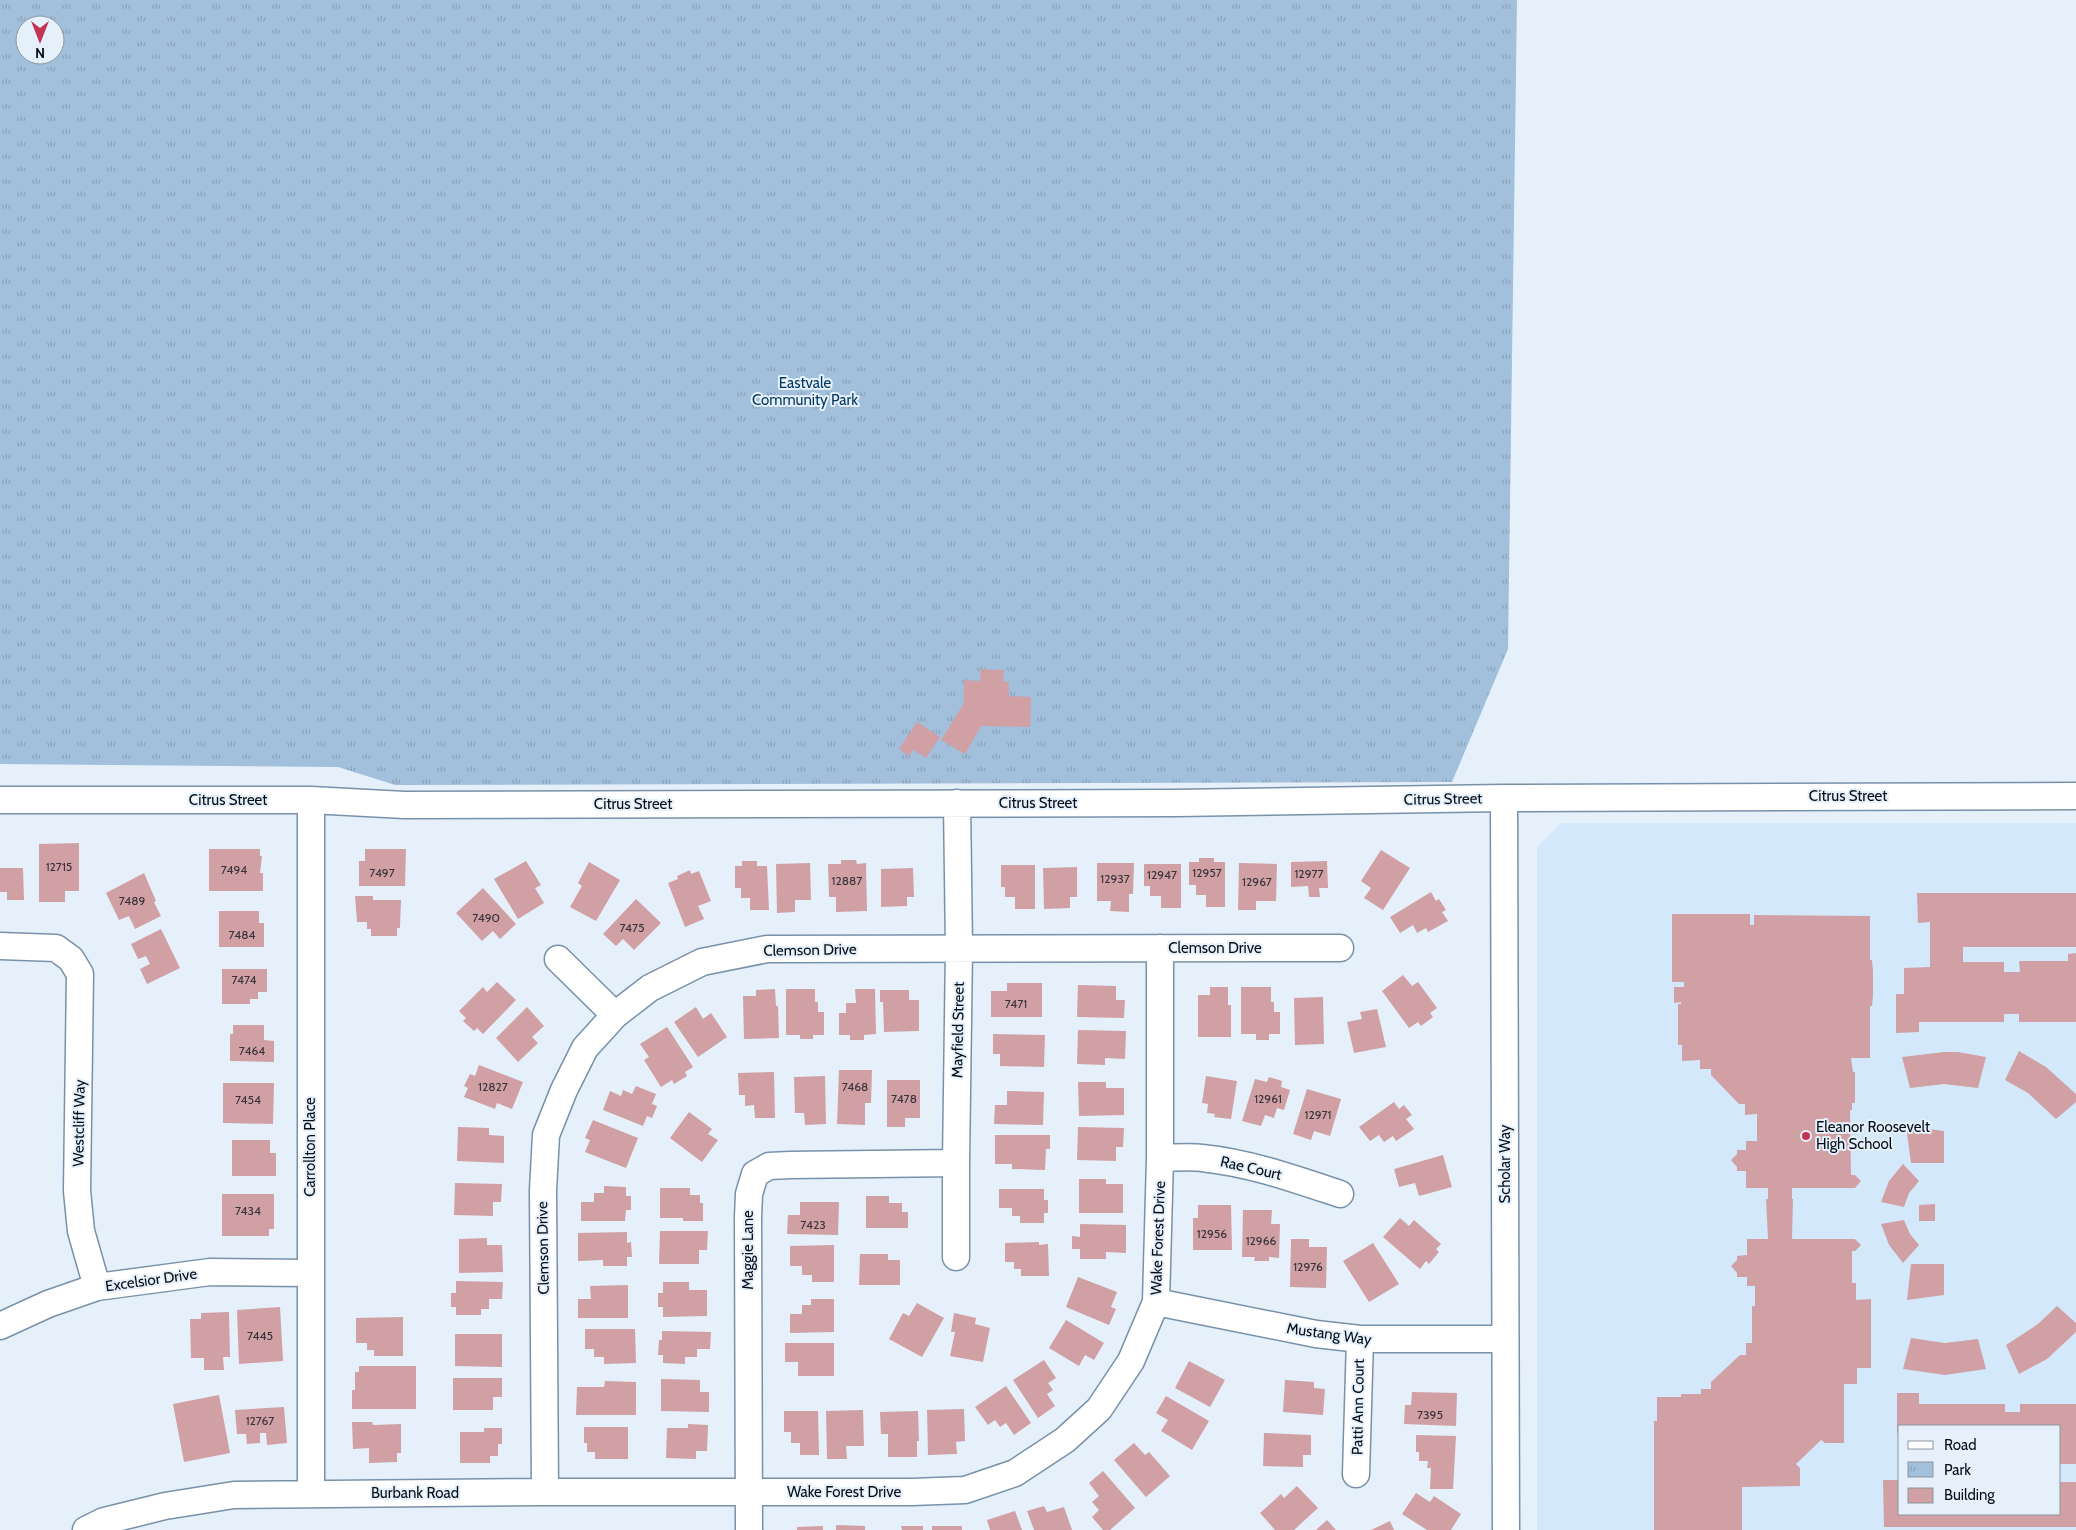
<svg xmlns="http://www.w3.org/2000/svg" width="2076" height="1530" viewBox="0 0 2076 1530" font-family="Cabin,sans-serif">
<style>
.built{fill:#d4e8fb;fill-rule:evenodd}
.park{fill:url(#park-tufts);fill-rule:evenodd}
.building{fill:#d0a0a4}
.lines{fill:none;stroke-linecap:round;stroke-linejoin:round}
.minor-casing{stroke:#7891a9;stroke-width:29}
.minor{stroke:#fff;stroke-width:26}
.poi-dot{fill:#c33354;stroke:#e5f0fb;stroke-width:2}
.labels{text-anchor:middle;stroke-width:4;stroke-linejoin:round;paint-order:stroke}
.number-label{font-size:12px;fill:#38323a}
.park-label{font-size:15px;fill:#00365e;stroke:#e5f0fb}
.street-label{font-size:15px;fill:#050e16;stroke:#e5f0fb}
.poi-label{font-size:15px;fill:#050e16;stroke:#e5f0fb;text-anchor:start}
</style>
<defs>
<pattern id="park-tufts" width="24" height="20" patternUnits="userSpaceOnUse" patternTransform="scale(1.25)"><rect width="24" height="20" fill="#a2bfdb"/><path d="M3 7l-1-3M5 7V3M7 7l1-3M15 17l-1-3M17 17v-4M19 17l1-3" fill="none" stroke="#8aa3bb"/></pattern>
</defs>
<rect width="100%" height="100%" fill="#e5f0fb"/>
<!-- built -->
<path class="built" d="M1561 823H2076V1530H1537V847ZM1900 1426H2060V1514H1900Z"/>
<!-- park -->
<path class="park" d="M0 0H1517L1508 649 1452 782 395 785 338 767 0 764ZM25 25H55V55H25Z"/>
<!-- building -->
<path class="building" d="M981 669 1004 670 1003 681 1009 682V696L1031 697 1030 727 981 726 965 754 941 740 964 703V680L980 681Z
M917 722 940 737 926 758 913 750 909 756 899 749Z
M79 843V891H65V902H39V844Z
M209 849H260V856H262L260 873H263V891H209Z
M365 849H406L405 886H359V861H365Z
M1381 850 1410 868 1383 910 1364 898 1371 888 1361 881Z
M1199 858H1214V862H1225V907H1206V895H1196V885H1189V862H1199Z
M841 860H856L857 864 866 863 867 911 836 912V897H829L828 864H841Z
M526 861 541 885 535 888 544 903 518 919 494 879Z
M742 861H757V866H767L769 910H750V898H741V888H735V866H742Z
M1327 861 1328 888H1319L1320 897H1309L1308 886 1291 887V862Z
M589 862 620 880 596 921 570 907 582 886 578 883Z
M810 863 811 900H795V912L777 913 776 864Z
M1097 863H1134L1133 894H1129V912L1110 911 1111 901H1097Z
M1239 863 1277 864 1276 901H1256V910H1238Z
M1144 864H1181V908H1161V896H1150V886H1144Z
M1001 865H1035V909H1015V897H1005V887H1001Z
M1077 867V897H1070V908L1044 909 1043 868Z
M0 868H23L24 900H7V892H0Z
M913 868 914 897H907V906L881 907V869Z
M690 870 691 874 699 871 711 901 698 906 704 919 685 927 668 883 678 879 677 876Z
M144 873 156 901 154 902 161 916 135 929 129 916 119 920 106 893Z
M483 888 516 924 500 939 493 931 482 941 456 913Z
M1431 892 1436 901 1439 899 1446 910 1442 912 1448 921 1428 932 1426 928 1417 933 1413 925 1400 933 1390 917Z
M1917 893H2076V947H1963V962H2004V972H2020L2019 961H2068V954L2076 953V1022H2019V1014H2004V1022H1919V1032L1896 1033V994H1904V968L1930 967V922L1918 923Z
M355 896H373V900H401L400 928H397V936H371V929H367V922H357Z
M636 899 661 923 634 950 623 939 616 946 603 934Z
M219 911H259V923H264V947H219Z
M1672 914H1750V925H1754V915L1870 916V960H1872L1873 971V996L1872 1006H1870V1058H1851L1853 1072H1855V1103H1852V1110H1850L1851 1175H1855L1861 1181 1855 1188H1792V1199H1793L1792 1239H1855L1861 1245 1855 1251H1852V1283H1856V1300L1871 1299V1368H1857V1384H1844V1443H1825L1821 1440 1796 1464 1800 1468V1486L1742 1487V1530H1654V1421H1657V1397H1681V1394H1701V1389H1711V1382L1740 1355H1746V1343H1752V1306H1755V1286H1747V1277H1737V1273L1731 1266 1737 1260V1256L1747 1255V1239H1768L1766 1199H1768V1188H1746V1171H1737V1167L1731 1160 1737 1154V1150H1746V1141H1757V1114L1745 1115V1104H1739L1711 1075V1069H1700V1060L1682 1061V1045H1678V1004H1681V1002L1674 1003V987H1684V982H1672Z
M161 929 180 968 147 984 140 969 150 964 146 956 138 959 131 944Z
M222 969H267V992H258V999H250V1004H222Z
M1403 975 1412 986 1418 982 1437 1008 1430 1013 1433 1017 1421 1026 1418 1022 1409 1028 1382 991Z
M497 982 516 1000 483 1034 477 1028 474 1031 463 1021 466 1018 459 1011 483 987 487 992Z
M1007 983H1042V1017H991V991H1007Z
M1078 985 1116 986V1000H1125L1124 1018 1077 1017Z
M1210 987H1228V1005H1231V1037H1198V995H1210Z
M1241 987H1271V1002H1274V1012H1280V1034H1269V1040H1256V1034H1241Z
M775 989 776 1006H778L779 1038 744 1039 743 996H756V990Z
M786 989H815V1002H818V1012H824V1035H813V1039H800V1035H786Z
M855 989H875L876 1034 864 1035V1040H850V1035H839V1013H846V1003H856Z
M880 990H909V1000H919V1031L884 1032 883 1002H880Z
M1323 997 1324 1044 1295 1045 1294 998Z
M527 1007 544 1026 532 1037 538 1043 518 1062 496 1038Z
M696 1007 703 1019 711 1013 727 1037 698 1057 674 1022Z
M1377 1009 1386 1047 1354 1053 1347 1022 1362 1019 1360 1012Z
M233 1025H264V1040L274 1041V1062L230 1061V1034H233Z
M667 1027 693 1067 685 1072 687 1076 674 1084 672 1080 661 1087 644 1060 649 1057 640 1044Z
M1078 1030 1126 1031 1125 1059 1105 1058V1065L1077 1064Z
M993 1034 1045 1035 1044 1067 1000 1066V1054H993Z
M2019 1051 2046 1067 2076 1094V1102L2056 1119 2028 1093 2005 1080Z
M1944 1052H1958L1986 1057 1978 1088 1944 1084 1910 1088 1902 1057Z
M479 1065 523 1082 512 1109 497 1103 495 1109 464 1097 468 1088 464 1086 470 1074 475 1076Z
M839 1070H872L871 1103H865V1125L837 1124Z
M774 1072 775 1118H755L754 1105 745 1106V1095H739L738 1073Z
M825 1076 826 1124 805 1125 804 1113H795L794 1077Z
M1206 1076 1237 1081 1231 1119 1214 1117 1215 1114 1207 1113 1208 1104 1202 1103Z
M1269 1077 1282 1081 1281 1087 1290 1090 1284 1110 1277 1108 1274 1118 1265 1115 1261 1126 1242 1121 1255 1079 1267 1082Z
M887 1080H920V1118H905V1127H887Z
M1078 1082H1106V1088H1124V1115L1079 1116Z
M223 1083H274L273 1124 223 1123Z
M636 1086 656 1094 652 1104 657 1106 652 1118 647 1116 643 1126 603 1110 610 1091 621 1096 623 1090 632 1094Z
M1307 1089 1341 1099 1330 1136 1314 1131 1311 1140 1293 1134Z
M1007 1091 1044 1092 1043 1125 994 1124 995 1105H1007Z
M1394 1102 1399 1109 1404 1105 1412 1115 1406 1119 1414 1129 1396 1141 1393 1136 1384 1142 1379 1135 1370 1141 1359 1127Z
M689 1112 712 1129 708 1134 718 1140 702 1162 670 1138Z
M593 1120 638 1138 626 1168 585 1152 590 1140 585 1138Z
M1906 1126 1944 1131V1163H1911Z
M458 1127 489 1128V1135L504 1136V1163L457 1161Z
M1078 1127 1124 1128 1123 1147H1116V1161L1077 1160Z
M995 1135H1050V1149H1046L1045 1170 1012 1169V1164H995Z
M232 1140H270V1153H276V1176H232Z
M1443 1155 1452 1187 1419 1196 1415 1183 1399 1187 1394 1169Z
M1903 1164 1919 1181 1909 1193 1904 1207 1881 1202 1889 1181Z
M1079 1179H1106V1184H1123V1213H1079Z
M455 1183 502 1184 501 1202H493V1216L454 1215Z
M604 1186 626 1187V1196H631V1210H626L625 1221H581V1202H594V1193H604Z
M660 1188H690V1195H700V1203H703V1221H683V1218H660Z
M999 1189H1044V1200H1048V1213H1044V1223H1020V1216H1012V1208H999Z
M222 1194H274V1229H269V1236H222Z
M866 1196H889V1203H902V1212H908V1228H866Z
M800 1202H839L838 1235 787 1234 788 1215H800Z
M1935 1204V1221H1919V1205Z
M1198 1205H1231L1232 1250H1193V1218H1198Z
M1243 1210H1272L1271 1224H1280L1279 1258 1269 1257V1261H1254L1255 1257H1242Z
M1400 1218 1409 1226 1414 1220 1441 1244 1436 1249 1439 1252 1429 1264 1426 1261 1420 1269 1383 1237Z
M1904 1220 1910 1234 1919 1245 1903 1263 1889 1245 1881 1224Z
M1080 1224 1126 1225V1253L1106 1252V1259H1080V1249H1072V1236L1080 1237Z
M660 1231H708L707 1250H699V1264H659Z
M627 1232V1243L631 1242 632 1257H627V1266H603V1260L578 1261V1233Z
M487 1238V1245H502L503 1272 459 1273V1239Z
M1291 1239H1309V1247H1327L1326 1288 1290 1287Z
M1039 1242V1245L1048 1244 1049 1276H1021V1269H1014V1262H1005V1243Z
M1373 1243 1399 1284 1369 1302 1343 1261Z
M834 1245V1282H812V1275H802V1266H790V1246Z
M860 1254H888V1260H900V1285H859Z
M1911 1264H1944V1295L1907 1300Z
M1078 1277 1117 1292 1111 1307 1116 1309 1109 1325 1066 1307Z
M456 1281 503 1282 502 1299H489V1309H481V1315H456V1307H451V1293H456Z
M663 1282H689V1290H707V1316L663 1317V1307H658V1293H663Z
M628 1285V1318H578V1299H591L590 1286Z
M811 1299H834V1332L790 1333V1314H802V1305H811Z
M917 1303 944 1318 922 1357 889 1339 903 1313 909 1316Z
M2057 1306 2076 1323V1332L2047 1359 2019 1374 2006 1345 2038 1324Z
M280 1307 283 1361 239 1364 237 1310Z
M229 1312 230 1357H223L224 1370H204V1358H191L190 1319H201V1313Z
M954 1313 976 1318 975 1324 990 1328 983 1362 950 1356 955 1332H951Z
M403 1317V1356H374V1350H367V1343H356V1318Z
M1066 1320 1104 1343 1094 1360 1085 1355 1079 1366 1049 1348Z
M585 1329H635L636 1363 604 1364V1357H594V1349H585Z
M662 1331 711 1332 710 1349H697V1357H685V1364L663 1363V1355H658L659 1340H662Z
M455 1334H502V1367L455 1366Z
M1911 1338 1945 1343 1978 1339 1986 1369 1945 1375 1903 1369Z
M785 1343H834V1376H798V1362H785Z
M1044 1360 1056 1378 1048 1383 1053 1390 1047 1394 1055 1406 1038 1418 1013 1380Z
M1189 1361 1225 1380 1210 1407 1175 1388Z
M359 1366H416V1409H352V1390H355V1372H359Z
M453 1378H502V1397H493V1410H453Z
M661 1379 700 1380V1392H709V1412L661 1411Z
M1285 1380 1314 1382V1388L1325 1389 1323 1415 1283 1412Z
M605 1381 636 1382V1415H576L577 1387H604Z
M1006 1386 1031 1423 1014 1435 1006 1423 1000 1427 995 1420 988 1425 975 1407Z
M1412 1392 1457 1393 1456 1426 1404 1424 1405 1405H1411Z
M1897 1393H1919V1404H2005V1412H2020V1404H2076V1464H2060V1426H1900V1433H1897Z
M219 1395 230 1453 184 1462 173 1404Z
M1166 1396 1209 1421 1192 1450 1161 1431 1168 1420 1156 1413Z
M284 1407 287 1443 267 1445 266 1433H260V1443L247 1444 246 1434H237L235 1410Z
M964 1409 965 1441 956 1442 957 1454 928 1455 927 1410Z
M863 1410 864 1446H846L847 1459H827L826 1411Z
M784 1411H818L819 1455H800V1443H791V1432H784Z
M918 1411 919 1441H917V1457H888V1434H881L880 1412Z
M352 1422H372L373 1425 401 1424V1453H397V1462L369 1463V1448L353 1449Z
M688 1424 708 1425 707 1451H696V1459L666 1458 667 1428H688Z
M584 1427H628V1459H595V1452H587V1443H584Z
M484 1428H502V1444H498V1456H490V1463H460V1432H484Z
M1264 1433 1311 1435V1455H1303V1467L1263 1466Z
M1416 1435 1456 1436 1453 1489H1430L1431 1468H1427L1428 1461H1419V1452H1416Z
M1134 1443 1145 1455 1149 1452 1170 1476 1146 1497 1114 1460Z
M1103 1471 1135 1508 1110 1530H1103L1092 1517 1099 1510 1092 1502 1099 1496 1089 1483Z
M1883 1480H1899L1900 1514H2060V1482H2076V1527H1884Z
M1297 1486 1318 1508 1294 1530H1275L1260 1513 1281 1494 1284 1498Z
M1416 1493 1430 1502 1434 1496 1461 1514 1451 1530H1427L1402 1514Z
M1044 1506 1047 1512 1064 1507 1072 1530H1034L1027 1511Z
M1015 1511 1022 1530H990L987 1520Z
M1327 1520 1336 1530H1316Z
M1390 1521 1394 1530H1371Z
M836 1525 865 1526V1530H836Z
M823 1526V1530H797V1527Z
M901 1526H923V1530H902Z
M932 1526H962V1530H932Z"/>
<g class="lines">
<!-- minor casing -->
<g class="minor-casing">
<path id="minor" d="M1504 798 1506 1530
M0 800H311L404 805 1176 803 1504 798 2076 796
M311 800V1493
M0 946 56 948 71 959 80 974 77 1191 81 1231 97 1287
M558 959 615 1015
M1160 1158C1174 1158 1189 1156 1202 1158 1250 1163 1295 1179 1340 1194
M956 1257V1163L959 948 957 803
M1156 1302 1316 1334 1360 1339H1505
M0 1326 48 1304 97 1287 210 1272 310 1273
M1356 1474 1360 1339
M545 1492 543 1190 546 1135 564 1090 585 1048 615 1015 650 988 702 962 767 949 1340 948
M86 1530 104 1521 165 1506 234 1495 545 1492H912L965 1490 1015 1473 1065 1440 1099 1409 1131 1361 1156 1302 1160 1158V948
M749 1530 748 1217 749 1194 755 1174 769 1166 790 1165 956 1163"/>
</g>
<!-- minor -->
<use href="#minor" class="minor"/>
</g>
<!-- markers -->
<circle class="poi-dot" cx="1806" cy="1136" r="5"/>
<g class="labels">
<!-- number labels -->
<g class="number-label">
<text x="59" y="871">12715</text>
<text x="234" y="874">7494</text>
<text x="382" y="877">7497</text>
<text x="1207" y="877">12957</text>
<text x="1309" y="878">12977</text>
<text x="1162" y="879">12947</text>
<text x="1115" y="883">12937</text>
<text x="847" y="885">12887</text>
<text x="1257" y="886">12967</text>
<text x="132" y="905">7489</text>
<text x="486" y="922">7490</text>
<text x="632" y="932">7475</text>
<text x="242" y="939">7484</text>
<text x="244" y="984">7474</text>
<text x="1016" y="1008">7471</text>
<text x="252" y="1055">7464</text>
<text x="493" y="1091">12827</text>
<text x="855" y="1091">7468</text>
<text x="904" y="1103">7478</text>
<text x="1268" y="1103">12961</text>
<text x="248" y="1104">7454</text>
<text x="1318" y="1119">12971</text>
<text x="248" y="1215">7434</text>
<text x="813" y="1229">7423</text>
<text x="1212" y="1238">12956</text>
<text x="1261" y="1245">12966</text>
<text x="1308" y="1271">12976</text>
<text x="260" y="1340">7445</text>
<text x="1430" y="1419">7395</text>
<text x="260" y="1425">12767</text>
</g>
<!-- park labels -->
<g class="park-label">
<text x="805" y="388">Eastvale<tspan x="805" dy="17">Community Park</tspan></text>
</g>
<!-- street labels -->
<g class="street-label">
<text x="1848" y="801">Citrus Street</text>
<text transform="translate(1443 799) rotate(-1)" y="5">Citrus Street</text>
<text x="228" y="805">Citrus Street</text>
<text x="1038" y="808">Citrus Street</text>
<text x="633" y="809">Citrus Street</text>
<text x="1215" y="953">Clemson Drive</text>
<text transform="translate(810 950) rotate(-1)" y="5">Clemson Drive</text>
<text transform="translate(958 1030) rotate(-89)" y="5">Mayfield Street</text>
<text transform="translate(79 1123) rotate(-89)" y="5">Westcliff Way</text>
<text transform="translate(310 1147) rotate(-90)" y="5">Carrollton Place</text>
<text transform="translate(1505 1164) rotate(-90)" y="5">Scholar Way</text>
<text transform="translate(1251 1168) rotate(13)" y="5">Rae Court</text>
<text transform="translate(1158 1238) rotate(-88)" y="5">Wake Forest Drive</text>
<text transform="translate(543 1248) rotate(-91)" y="5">Clemson Drive</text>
<text transform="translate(748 1250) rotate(-90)" y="5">Maggie Lane</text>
<text transform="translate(151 1280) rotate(-8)" y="5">Excelsior Drive</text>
<text transform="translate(1329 1334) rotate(8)" y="5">Mustang Way</text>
<text transform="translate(1358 1407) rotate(-89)" y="5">Patti Ann Court</text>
<text x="844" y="1497">Wake Forest Drive</text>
<text x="415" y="1498">Burbank Road</text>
</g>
<!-- poi labels -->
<g class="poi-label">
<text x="1816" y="1132">Eleanor Roosevelt<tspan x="1816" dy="17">High School</tspan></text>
</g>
</g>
<!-- legend -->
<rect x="1898" y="1425" width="162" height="90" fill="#e5f0fb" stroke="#8b969f"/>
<rect x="1908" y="1441" width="25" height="8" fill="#ffffff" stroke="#8b969f"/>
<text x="1944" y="1450" font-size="15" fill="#050e16">Road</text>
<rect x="1908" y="1462" width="25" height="15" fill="url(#park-tufts)" stroke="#8b969f"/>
<text x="1944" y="1475" font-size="15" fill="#050e16">Park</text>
<rect x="1908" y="1488" width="25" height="15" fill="#d0a0a4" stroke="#8b969f"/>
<text x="1944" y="1500" font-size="15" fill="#050e16">Building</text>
<!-- north arrow -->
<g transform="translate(40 40) rotate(180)"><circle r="24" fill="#e5f0fb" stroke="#8b969f"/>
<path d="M0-4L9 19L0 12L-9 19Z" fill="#c33354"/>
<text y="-8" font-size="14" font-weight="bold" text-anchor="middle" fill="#050e16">N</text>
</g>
</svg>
